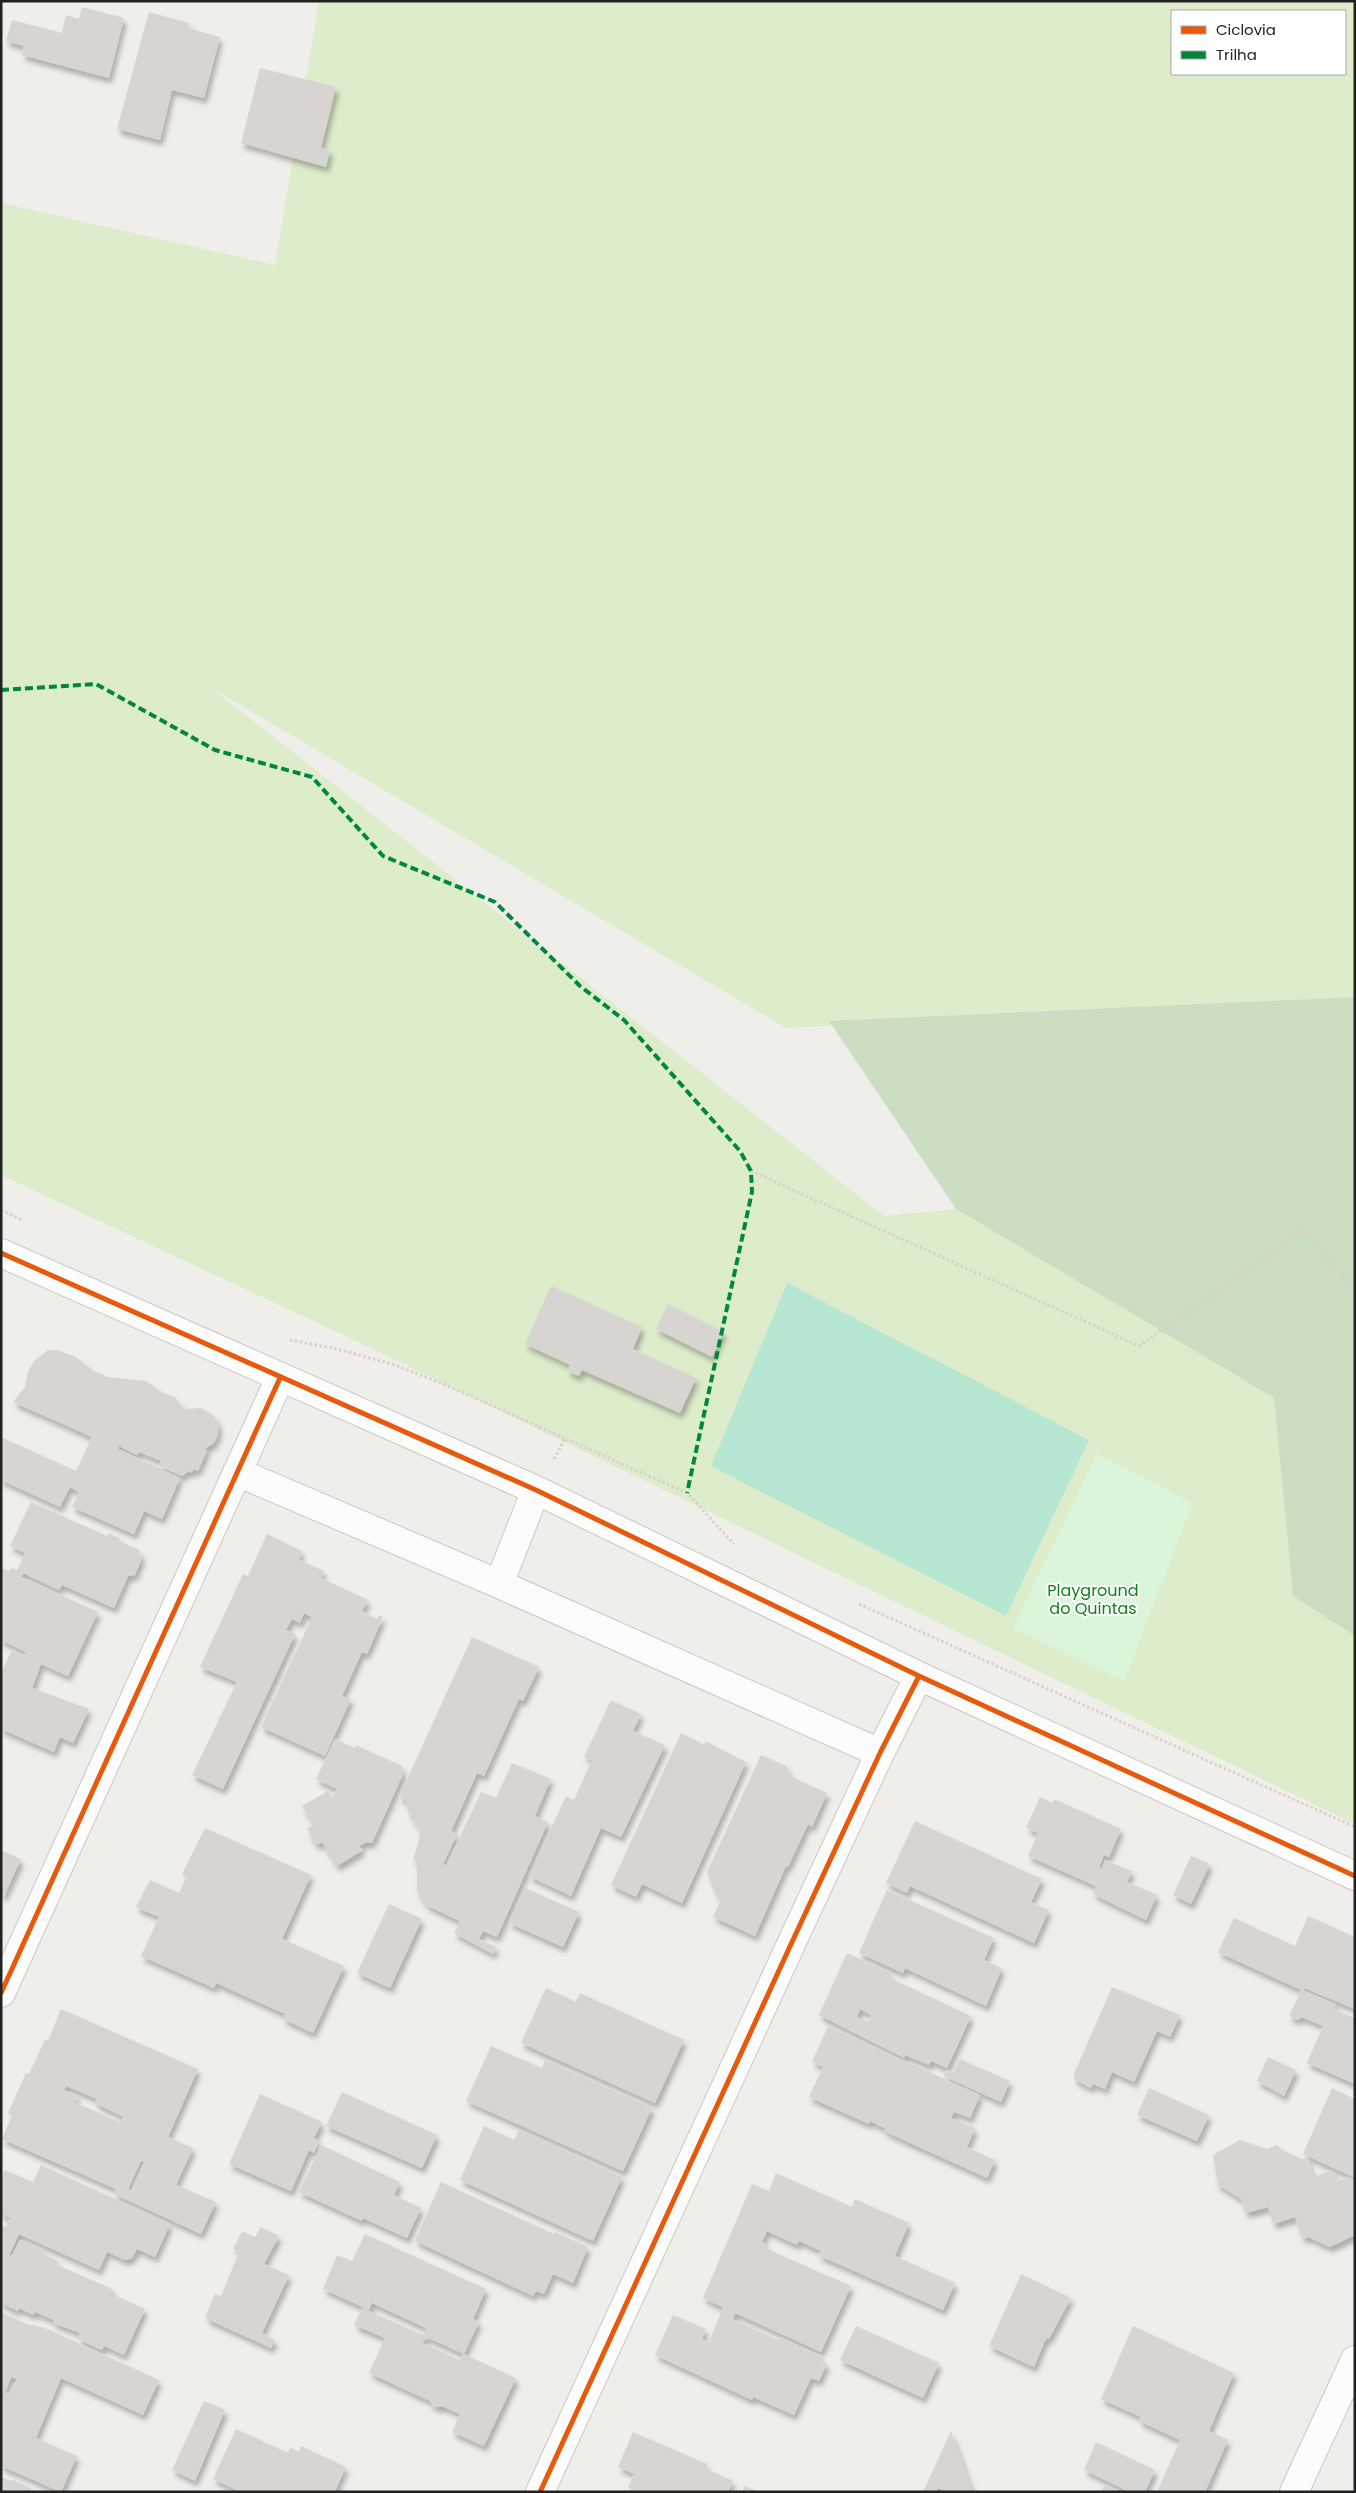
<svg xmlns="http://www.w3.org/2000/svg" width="1356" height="2493" viewBox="0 0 1356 2493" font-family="Poppins,sans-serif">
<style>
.grass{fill:#ddeccb;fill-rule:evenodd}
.forest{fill:#cbdec1}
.park{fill:#daf5da}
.pitch{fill:#b7e6d2}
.building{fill:#d7d4d2;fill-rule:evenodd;filter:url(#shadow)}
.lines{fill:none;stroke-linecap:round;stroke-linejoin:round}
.minor-casing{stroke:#c9c8c7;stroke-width:30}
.path{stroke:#dccecd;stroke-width:3;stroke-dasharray:2.5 2.5;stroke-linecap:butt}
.minor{stroke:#fdfcfc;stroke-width:28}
.quiet{stroke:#00873e;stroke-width:4;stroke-dasharray:8 4;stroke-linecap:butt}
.cycleway-casing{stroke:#fff;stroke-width:8}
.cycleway{stroke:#e8590c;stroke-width:5}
.labels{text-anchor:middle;stroke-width:4;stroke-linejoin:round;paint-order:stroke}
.park-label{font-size:16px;fill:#0c8416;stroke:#fff}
</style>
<defs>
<filter id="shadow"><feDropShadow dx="3" dy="5.5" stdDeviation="2.5" flood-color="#0004"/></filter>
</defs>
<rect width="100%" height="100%" fill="#f0eeeb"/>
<!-- grass -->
<path class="grass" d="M319 1H1355V997L786 1028 210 687 884 1216 956 1209 1274 1398 1293 1596 1355 1636V1824L337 1332 1 1175V203L275 265ZM1172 11H1345V74H1172Z"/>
<!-- forest -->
<path class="forest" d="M1355 997V1636L1293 1596 1274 1398 956 1209 829 1021Z"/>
<!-- park -->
<path class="park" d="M1097 1454 1193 1503 1124 1681 1013 1628Z"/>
<!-- pitch -->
<path class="pitch" d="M787 1283 1089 1440 1006 1616 711 1466Z"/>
<!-- building -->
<path class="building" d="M82 7 124 18 109 78 22 55 24 46 6 41 12 20 62 33 66 15 79 19Z
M149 12 189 23 188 28 220 37 204 98 172 90 160 140 117 129Z
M260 68 336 87 321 148 330 150 326 167 241 143Z
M551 1286 642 1327 633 1349 696 1378 680 1413 582 1370 579 1376 567 1371 570 1365 525 1344Z
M668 1304 724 1332 712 1357 656 1329Z
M48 1350H57L74 1356 94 1371 108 1377 146 1381 163 1393 174 1397 185 1409 201 1408 212 1414 217 1420 219 1429 217 1437 214 1443 204 1449 207 1450 198 1471 193 1469 192 1473 189 1471 182 1476 159 1466 161 1461 139 1452 137 1455 119 1446 118 1449 180 1478 162 1519 144 1511 134 1534 72 1507 79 1492 70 1487 60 1507 1 1480V1437L76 1471 92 1437 13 1402 25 1387 28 1372 34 1361Z
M31 1502 107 1536 108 1533 120 1538 119 1541 139 1550 142 1558 135 1575 128 1576 114 1608 62 1585 59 1590 23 1573 21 1577 98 1612 68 1676 41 1664 32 1688 89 1709 73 1743 60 1737 54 1752 1 1729V1673L12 1650 25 1656 26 1652 1 1640V1568L9 1571 11 1568 17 1570 25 1553 10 1546Z
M267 1534 302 1551 299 1560 324 1571 321 1578 368 1600 362 1611 377 1619 379 1615 383 1617 367 1654 362 1652 342 1696 351 1699 325 1756 261 1727 312 1617 304 1613 300 1623 292 1619 286 1630 295 1634 223 1789 192 1775 237 1682 200 1667 243 1574 248 1576Z
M472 1637 539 1667 523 1701 519 1699 484 1776 477 1773 451 1831 457 1834 443 1864 446 1866 481 1792 496 1798 512 1763 551 1779 535 1816 548 1822 497 1937 483 1931 479 1939 496 1947 493 1954 454 1933 460 1921 428 1906 417 1892V1862L413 1860 421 1832 408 1810 406 1801 399 1797Z
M611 1700 641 1714 633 1731 665 1745 621 1837 601 1828 571 1896 529 1876 566 1796 574 1800 592 1760 584 1757Z
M681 1733 705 1745V1741L746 1762 682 1903 642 1884 636 1897 611 1885Z
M335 1739 355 1748 356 1745 402 1766 401 1770 404 1772 372 1843 367 1842 359 1846 363 1850 337 1866 322 1842 316 1845 307 1828 314 1825 302 1806 328 1791 332 1798 337 1789 316 1779Z
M761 1755 786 1766 790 1776 827 1793 812 1827 808 1824 788 1867 786 1866 755 1936 713 1917 720 1902 707 1872Z
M1040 1797 1052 1803 1054 1799 1121 1829 1109 1857 1104 1855 1099 1867 1102 1869 1105 1860 1127 1869 1132 1871 1127 1882 1157 1895 1146 1920 1093 1894 1096 1886 1028 1856 1038 1833 1026 1828Z
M915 1821 1042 1879 1031 1902 1049 1910 1034 1943 910 1886 907 1893 886 1883Z
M205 1828 311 1875 282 1939 344 1966 313 2033 283 2019 285 2014 216 1983 214 1988 141 1956 159 1917 136 1907 150 1880 179 1893 187 1876 182 1874Z
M1 1850 21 1859 4 1896 1 1895Z
M1191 1856 1210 1864 1191 1904 1173 1895Z
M525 1888 579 1912 563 1947 509 1923Z
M887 1890 994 1938 984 1960 1002 1968 986 2006 905 1968 903 1973 859 1953Z
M389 1904 422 1919 390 1988 357 1973Z
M1308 1916 1355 1937V2009L1304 1988 1303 1990 1335 2004 1333 2009 1355 2018V2084L1307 2063 1323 2026 1301 2017 1299 2020 1289 2016 1301 1990 1218 1952 1234 1918 1295 1946Z
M847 1953 890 1973 888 1977 971 2016 947 2068 931 2061 929 2065 905 2055 904 2058 819 2015ZM860 2009 871 2015 868 2022 857 2017Z
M1112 1987 1180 2015 1170 2037 1157 2031 1134 2082 1112 2072 1105 2089 1093 2084 1091 2088 1074 2079V2074Z
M546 1988 576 2002 580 1993 684 2040 655 2103 521 2043Z
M61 2009 198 2069 168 2137 193 2148 176 2185 216 2202 201 2234 114 2194 116 2189 2 2139 12 2115 8 2113 26 2073 29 2074 44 2042 45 2039 48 2041ZM66 2086 97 2099 95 2103 126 2118 123 2117 121 2123 75 2102 77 2096 64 2090ZM141 2161 144 2162 131 2191 128 2189Z
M828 2026 980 2095 970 2118 954 2112 951 2118 975 2128 967 2147 995 2160 987 2178 884 2131 886 2129 870 2121 869 2124 809 2097 823 2067 812 2062Z
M491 2046 542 2068 545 2060 652 2108 623 2171 466 2101Z
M1268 2057 1296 2070 1284 2096 1257 2081Z
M960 2059 1010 2081 1001 2102 943 2076 946 2070 954 2072Z
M1149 2088 1209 2115 1197 2141 1137 2115Z
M1332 2088 1355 2099V2178L1303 2154Z
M342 2092 437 2135 422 2168 326 2126Z
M260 2094 322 2122 314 2138 319 2141 314 2153 309 2150 291 2191 229 2164Z
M484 2126 514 2140 519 2130 622 2177 593 2241 460 2180Z
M1240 2140 1267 2149 1277 2145 1282 2150 1302 2159 1307 2158 1314 2177 1332 2170 1337 2181 1348 2177 1355 2180V2235L1330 2247 1308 2237 1303 2239 1295 2217 1274 2224 1268 2207 1246 2213 1241 2199 1218 2185 1213 2155Z
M321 2145 400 2182 394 2195 421 2208 407 2238 363 2218 362 2221 299 2192Z
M41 2165 170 2224 155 2257 137 2249 132 2258 125 2260 107 2252 99 2270 19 2234 9 2255 12 2256 20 2240 45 2251 43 2254 58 2261 57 2265 108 2287 114 2291V2295L145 2309 124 2355 104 2346 102 2350 82 2341 78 2339 80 2333 53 2323 54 2320 35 2312 33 2315 19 2308 18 2311 1 2303V2225L6 2227 10 2218 1 2214V2179L5 2170 33 2182Z
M776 2173 852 2207 855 2199 909 2223 895 2256 955 2283 943 2310 818 2255 821 2251 799 2241 797 2245 767 2231 762 2242 766 2244 765 2248 851 2286 821 2352 735 2313 733 2319 777 2340 779 2337 821 2356 819 2360 827 2363 819 2381 811 2378 794 2415 753 2397 752 2400 655 2355 673 2315 706 2329 702 2339 709 2342 723 2308 733 2312 703 2298 752 2184 769 2191Z
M441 2182 554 2234 555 2232 588 2247 573 2283 553 2274 544 2294 536 2291 533 2296 415 2241Z
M261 2227 279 2236 264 2264 289 2275 262 2333 275 2340 271 2348 205 2318 215 2294 221 2296 239 2252 233 2249 242 2231 255 2237Z
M365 2234 486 2289 473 2319 479 2322 464 2354 426 2337 422 2343 460 2360 463 2354 516 2378 484 2446 452 2432 460 2414 444 2407H434L430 2401 369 2373 385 2338 354 2325 362 2308 423 2335 426 2328 372 2303 369 2310 323 2289 337 2255 352 2261Z
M1021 2274 1071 2298 1049 2339 1047 2338 1044 2343 1034 2367 989 2346Z
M1 2309 4 2310 2 2313 27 2324 45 2328 159 2380 143 2415 61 2378 36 2438 77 2456 61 2492 1 2466V2391L10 2395 17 2379 11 2377 6 2390 1 2388Z
M856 2326 939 2363 923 2398 840 2360Z
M1133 2326 1234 2373 1209 2431 1228 2440 1205 2492H1157L1180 2440 1139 2421 1141 2417 1101 2399Z
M204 2401 225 2410 195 2481 172 2470Z
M236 2429 288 2453 290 2447 299 2452 301 2446 346 2467 335 2491 241 2492 213 2479Z
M951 2431 973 2492H947L938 2488 936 2492H923Z
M633 2432 707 2464 705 2468 733 2481 728 2492H637L628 2487 634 2474 618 2467Z
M1096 2442 1155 2470 1145 2492H1130L1084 2470Z
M1 2477 11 2481 13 2480 31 2488 29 2492H1Z
M1105 2485 1121 2492H1101Z
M745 2486 758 2492H742Z"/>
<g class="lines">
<!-- minor casing -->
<g class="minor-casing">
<path id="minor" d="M1 1253 536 1490 919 1676 1355 1876
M237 1472 499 1584 880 1753
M499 1584 536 1490
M1 1993 280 1378
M540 2492 792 1942 880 1753 919 1676
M1294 2492 1355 2360"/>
</g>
<!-- path -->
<path class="path" d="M751 1171 1139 1346 1304 1230 1355 1291
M1 1210 24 1221
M290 1340 333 1348 392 1364 448 1386 687 1493 734 1544
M554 1459 565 1439
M859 1604 1355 1827"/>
<!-- minor -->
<use href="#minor" class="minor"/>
<!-- quiet -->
<path class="quiet" d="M1 690 96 684 215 750 312 777 383 856 495 902 580 986 624 1020 740 1151 751 1171 752 1192 687 1493"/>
<!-- cycleway casing -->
<g class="cycleway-casing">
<path id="cycleway" d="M1 1253 536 1490 919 1676 1355 1876
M1 1993 280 1378
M540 2492 792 1942 880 1753 919 1676"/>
</g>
<!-- cycleway -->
<use href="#cycleway" class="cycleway"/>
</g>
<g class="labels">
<!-- park labels -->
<g class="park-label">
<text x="1093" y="1596">Playground<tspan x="1093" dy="18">do Quintas</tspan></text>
</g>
</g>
<!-- border -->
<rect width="1356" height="2493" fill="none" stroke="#222222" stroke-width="5"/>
<!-- legend -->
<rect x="1171" y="10" width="175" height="65" fill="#ffffff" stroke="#a7a7a7"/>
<rect x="1181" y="26" width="25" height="8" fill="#e8590c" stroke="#a7a7a7"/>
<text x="1216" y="35" font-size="15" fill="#222222">Ciclovia</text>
<rect x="1181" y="51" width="25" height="8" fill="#00873e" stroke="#a7a7a7"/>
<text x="1216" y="60" font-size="15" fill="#222222">Trilha</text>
</svg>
